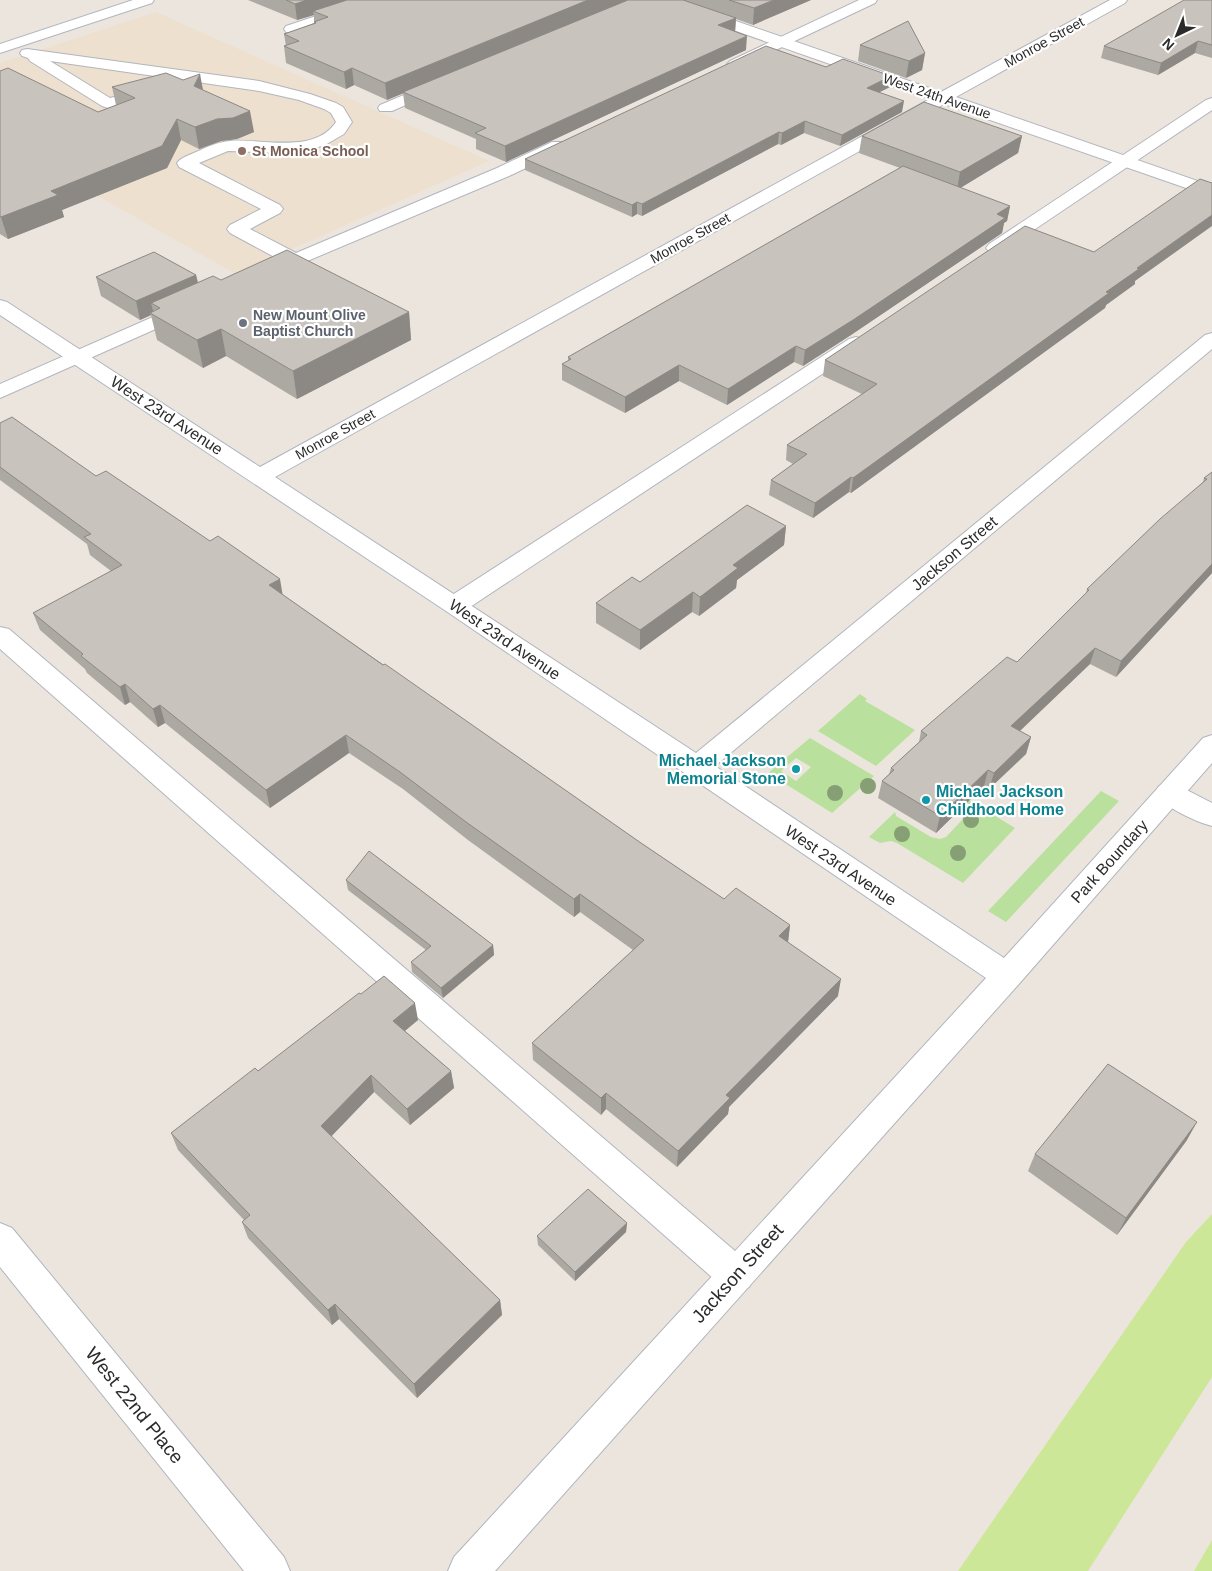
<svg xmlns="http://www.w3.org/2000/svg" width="1212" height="1571" viewBox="0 0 1212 1571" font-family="Arial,sans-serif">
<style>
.education{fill:#ede0ce}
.green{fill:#b9e09c;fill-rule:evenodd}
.pitch{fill:#cde798}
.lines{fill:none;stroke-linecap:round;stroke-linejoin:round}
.lane-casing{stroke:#b1b5be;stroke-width:2}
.street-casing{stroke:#b1b5be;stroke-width:2}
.lane{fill:#fff;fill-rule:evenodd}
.street{fill:#fff;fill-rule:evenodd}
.tree{fill:#869f74}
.wall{fill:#aca8a2}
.shaded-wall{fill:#8c8884}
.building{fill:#c8c3bc;stroke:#8c8884}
.education-dot{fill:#8d6e63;stroke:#fff;stroke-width:2}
.worship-dot{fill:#6b7280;stroke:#fff;stroke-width:2}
.culture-dot{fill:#0f9aa8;stroke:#fff;stroke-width:2}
.labels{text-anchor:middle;stroke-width:4.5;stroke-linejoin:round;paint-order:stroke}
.far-street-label{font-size:14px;fill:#2b2b2b;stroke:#fff}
.far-education-label{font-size:14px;font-weight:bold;fill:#785e54;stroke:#fff;text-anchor:start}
.far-worship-label{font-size:14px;font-weight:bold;fill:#5b616d;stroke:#fff;text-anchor:start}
.street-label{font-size:16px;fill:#2b2b2b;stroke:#fff}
.culture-label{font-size:16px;font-weight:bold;fill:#0d838f;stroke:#fff;text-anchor:end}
.near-street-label{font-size:19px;fill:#2b2b2b;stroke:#fff}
</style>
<rect width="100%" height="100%" fill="#ece5de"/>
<!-- education -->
<path class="education" d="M156 12 489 161 236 274 0 141V63Z"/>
<!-- green -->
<path class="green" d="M860 694 867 699 865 701 915 730 876 766 818 731Z
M810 738 874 776 832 813 768 773ZM796 758 811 767 796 781 781 771Z
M1101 791 1119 801 1006 922 988 911Z
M969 800 1015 828 963 883 897 843 891 841 880 843 869 837 895 812 896 816 931 837 940 839 946 837 962 820 965 813 960 809Z"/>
<!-- pitch -->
<path class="pitch" d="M1212 1214V1377L1088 1571H958L1186 1242Z
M1212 1540V1571H1194Z"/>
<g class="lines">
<!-- lane casing -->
<g class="lane-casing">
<path id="lane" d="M364 0H385L383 3 296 32H286L284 29 286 26Z
M859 0H877L875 3 740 67H730L727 64 730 61Z
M27 49 259 81 310 94 336 103 343 107 352 122 344 134 325 145 307 150 281 153 228 151 199 163 280 205 283 209 280 213 250 229 296 253 497 168 552 142H564L566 146 564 150 509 176 267 278 260 276 258 272 260 268 280 260 230 233 227 229 230 225 261 209 179 167 177 163C181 157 190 155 196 152 207 147 218 142 230 141 261 138 314 155 336 122L331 113 324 109 299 100 259 91 50 61 110 98 152 87 158 89 160 92 158 95 108 108 102 106 30 61 28 58 22 56 20 53 22 50Z
M1212 98V110L1001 252 995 253 989 252 986 248 989 244 1206 100Z
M187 302 194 304 197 308 194 312 0 398V384Z
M856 337 863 339 866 343 863 347 464 611 455 613 446 611 443 605 446 599 849 339Z
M0 627 9 629 749 1263 754 1275 749 1287 736 1292 723 1287 0 649Z
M1169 783 1179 786 1212 803V826C1197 822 1163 807 1155 793L1159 786Z"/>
</g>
<!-- street casing -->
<g class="street-casing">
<path id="street" d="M133 0H154L152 3 0 53V44Z
M654 0H675L941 92 1110 0H1127L1125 3 956 97 1212 186V197L944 104 275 477 696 753 1205 335 1212 333V349L715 766 1004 958 1203 738 1212 735V763L1018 985 495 1571H448L454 1557 986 978 446 611 0 315V300L7 302 260 467 930 99 656 3Z
M437 81 442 83 445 86 442 89 392 111H380L378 108 380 105Z
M0 1223 12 1228 284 1557 290 1571H244L0 1267Z"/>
</g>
<!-- lane -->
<use href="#lane" class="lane"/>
<!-- street -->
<use href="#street" class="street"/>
</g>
<!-- trees -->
<g class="tree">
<circle cx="868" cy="786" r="8"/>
<circle cx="835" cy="793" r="8"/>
<circle cx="971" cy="820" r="8"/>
<circle cx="902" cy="834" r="8"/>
<circle cx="958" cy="853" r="8"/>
</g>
<!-- wall -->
<path class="wall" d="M248 0H811L753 25 736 19 735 31 746 50 506 162 476 149V139L405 108 403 93 387 100 354 85 346 89 286 63 284 46H286L284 34 314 23V15L297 20Z
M1212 0V58L1195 53 1158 75 1101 58 1104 46Z
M860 45 925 53 922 70 906 78 858 61Z
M826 67 891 76 890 87 879 92 902 112 840 146 804 133 781 145 778 144 642 216 637 214 632 217 525 170V159Z
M0 71 98 112 116 105 112 87 203 90 254 132 237 139 221 141 199 149 181 140 167 168 62 210 64 217 8 239 0 234Z
M862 136H1022L1018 153 960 188 1010 206 1007 221 1004 223 1002 233 851 335 803 366 794 362 727 405 679 381 625 413 562 380V364L568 361V357L900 168 859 153Z
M196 275 198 282 221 280 409 312 411 340 297 399 226 356 203 368 157 340 151 315 140 320 101 296 96 277Z
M1135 281V284L1106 305 1105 308 851 493 849 492 813 518 769 495 771 480 793 464 786 460 787 445 862 394 823 376 825 360Z
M0 423 96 476 283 595 641 843 724 899 790 925 788 942 838 996 729 1107 728 1114 677 1167 606 1109 601 1115 533 1060 532 1043 633 950 580 912 574 917 468 840 403 789 349 753 270 808 165 723 158 727 130 702 125 705 87 673 85 669 40 630 33 613 111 571 90 555 87 544 0 480Z
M1212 472V573L1116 677 1090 664 1020 731 1031 737 1026 754 989 789 984 786 936 833 878 798 882 781 889 774 891 768 919 742 921 731 1017 662 1086 593 1087 589 1203 482 1204 478Z
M786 526 784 545 737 580 736 588 699 616 692 612 640 650 596 623V603L640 582Z
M346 880 493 945 494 955 443 998 412 972 411 962 426 950 348 890Z
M361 994 418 1020 405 1031 451 1071 454 1088 410 1125 374 1092 331 1136 500 1300 502 1315 417 1398 339 1319 332 1325 248 1238 242 1222 244 1220 178 1150 171 1133 258 1071Z
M1187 1140 1117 1235 1028 1171 1035 1154Z
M627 1223 626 1232 575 1281 538 1245 537 1236Z"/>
<!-- shaded-wall -->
<path class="shaded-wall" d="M307 0H358L313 11 314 15 297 20 295 4Z
M588 0H628L387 100 385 83Z
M774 0H811L753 25 754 8Z
M736 18 735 33 718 25Z
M747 36 746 50 506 162 505 146Z
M1198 41 1195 53 1158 75 1161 63Z
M925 53 922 70 906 78 909 61Z
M352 68 354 85 346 89 344 72Z
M200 74 204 95 194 86Z
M891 76 890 87 866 99 867 88Z
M904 101 902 112 840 146 842 135Z
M250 111 254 132 237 139 221 141 199 149 195 127 217 119Z
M177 119 181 140 167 168 62 210 64 217 8 239 1 217 51 191Z
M805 121 804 133 781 145 782 133Z
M779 132 778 144 642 216V204Z
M1022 136 1018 153 957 190 960 172Z
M637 202V214L632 217V205Z
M1010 206 1007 221 1004 223 1002 233 851 335 803 366 805 350 997 214Z
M1212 215V226L1135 281V284L1106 305 1105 308 851 493 853 478 1106 292 1137 268Z
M196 275 200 293 160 308 151 303 154 314 150 313 151 315 140 320 136 301Z
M409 312 411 340 297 399 293 371Z
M221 329 226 356 203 368 197 340Z
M796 346 794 362 727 405 728 389Z
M679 365V381L625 413V397Z
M851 477 849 492 813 518 815 503Z
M786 526 784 545 737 580 736 588 699 616 700 597 733 565Z
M1212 564V573L1116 677 1121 661Z
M280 579 283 597 269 585Z
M693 592 692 612 640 650V630Z
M1095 648 1090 664 1007 743 1011 726Z
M125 684 130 702 125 705 120 687Z
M160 705 165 723 158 727 153 709Z
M346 735 349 753 270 808 266 790Z
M1031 737 1026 754 989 789 994 773Z
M988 770 984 786 936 833 940 816Z
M580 894V912L574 917V899Z
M790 925 788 942 779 936Z
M493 945 494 955 443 998 441 988Z
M841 979 838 996 729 1107 728 1114 677 1167 678 1151 726 1095Z
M415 1003 418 1020 396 1038 393 1021Z
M451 1071 454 1088 410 1125 407 1109Z
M371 1075 374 1092 325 1143 321 1126Z
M606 1093V1109L601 1115V1098Z
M1197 1122 1187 1140 1117 1235 1126 1218Z
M627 1223 626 1232 575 1281V1272Z
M500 1300 502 1315 417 1398 414 1384Z
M335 1304 339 1319 332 1325 328 1310Z"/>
<!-- building -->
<path class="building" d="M286 0H307L295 4Z
M347 0H588L385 83 352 68 344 72 284 46 299 41 284 34 316 23 314 22 328 17 313 11Z
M628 0H683L736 18 718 25 747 36 505 146 475 133 486 128 403 92Z
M729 0H774L754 8Z
M1184 0H1212V45L1198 41 1161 63 1104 46Z
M908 21 925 53 909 61 860 45Z
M766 46 826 67 843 59 891 76 867 88 904 101 842 135 805 121 782 133 779 132 642 204 637 202 632 205 525 159Z
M8 68 98 112 135 98 112 87 166 73 183 80 200 74 194 86 250 111 233 118 217 119 195 127 177 119 162 146 51 191 58 195 1 217 0 216V71Z
M924 102 1022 136 960 172 862 136Z
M903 166 1010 206 997 214 1005 218 853 320 805 350 796 346 728 389 679 365 625 397 562 364 571 359 568 357Z
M1200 179 1212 183V215L1137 268 1139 269 1106 292 1109 293 853 478 851 477 815 503 771 480 807 454 787 445 877 384 825 360 1025 226 1094 252Z
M287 250 409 312 293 371 221 329 197 340 150 313 160 308 151 303 213 276 221 280Z
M154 252 196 275 136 301 96 277Z
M12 417 96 476 106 471 210 541 218 536 280 579 269 585 383 665 385 664 641 843 724 899 736 888 790 925 779 936 841 979 726 1095 730 1098 678 1151 606 1093 601 1098 532 1043 644 940 580 894 574 899 466 822 400 772 346 735 266 790 160 705 153 709 125 684 120 687 81 656 83 654 33 613 122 565 84 537 91 534 0 467V423Z
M1212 472V564L1121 661 1095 648 1011 726 1031 737 994 773 988 770 940 816 882 781 894 770 891 768 927 735 921 731 1007 657 1017 662 1089 590 1087 589 1160 519 1207 479 1204 478Z
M747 505 786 526 733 565 738 568 700 597 693 592 640 630 596 603 632 577 640 582Z
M369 851 493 945 441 988 411 962 431 946 346 880Z
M384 976 415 1003 393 1021 451 1071 407 1109 371 1075 321 1126 500 1300 414 1384 335 1304 328 1310 242 1222 250 1215 171 1133 255 1068 258 1071 359 993 361 994Z
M1108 1064 1197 1122 1126 1218 1035 1154Z
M588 1189 627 1223 575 1272 537 1236Z"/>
<!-- markers -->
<circle class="education-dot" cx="242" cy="151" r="5"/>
<circle class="worship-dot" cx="243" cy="323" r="5"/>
<g class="culture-dot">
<circle cx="796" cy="769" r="5"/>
<circle cx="926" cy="800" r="5"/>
</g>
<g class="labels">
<!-- far-street labels -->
<g class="far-street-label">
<text transform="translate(1044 42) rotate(-29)" y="5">Monroe Street</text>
<text transform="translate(937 96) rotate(19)" y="5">West 24th Avenue</text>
<text transform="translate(690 238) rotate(-29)" y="5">Monroe Street</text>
<text transform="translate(335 434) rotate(-29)" y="5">Monroe Street</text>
</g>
<!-- far-education labels -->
<g class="far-education-label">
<text x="252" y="156">St Monica School</text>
</g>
<!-- far-worship labels -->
<g class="far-worship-label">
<text x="253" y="320">New Mount Olive<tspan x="253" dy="16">Baptist Church</tspan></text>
</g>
<!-- street labels -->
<g class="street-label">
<text transform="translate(167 415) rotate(33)" y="6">West 23rd Avenue</text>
<text transform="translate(954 553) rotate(-40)" y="6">Jackson Street</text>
<text transform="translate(505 639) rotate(34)" y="6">West 23rd Avenue</text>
<text transform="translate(1109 861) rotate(-48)" y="6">Park Boundary</text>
<text transform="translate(841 865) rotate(34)" y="6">West 23rd Avenue</text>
</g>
<!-- culture labels -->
<g class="culture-label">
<text x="786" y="766">Michael Jackson<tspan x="786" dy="18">Memorial Stone</tspan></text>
<text x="936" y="797" text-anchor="start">Michael Jackson<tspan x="936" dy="18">Childhood Home</tspan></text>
</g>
<!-- near-street labels -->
<g class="near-street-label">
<text transform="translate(737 1273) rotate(-48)" y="7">Jackson Street</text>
<text transform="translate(135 1405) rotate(51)" y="7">West 22nd Place</text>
</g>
</g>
<!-- north arrow -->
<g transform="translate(1177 35) rotate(223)" stroke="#ffffff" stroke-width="4" paint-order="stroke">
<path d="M0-4L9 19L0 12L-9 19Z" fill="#2b2b2b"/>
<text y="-8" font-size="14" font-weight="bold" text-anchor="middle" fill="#2b2b2b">N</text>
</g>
</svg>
